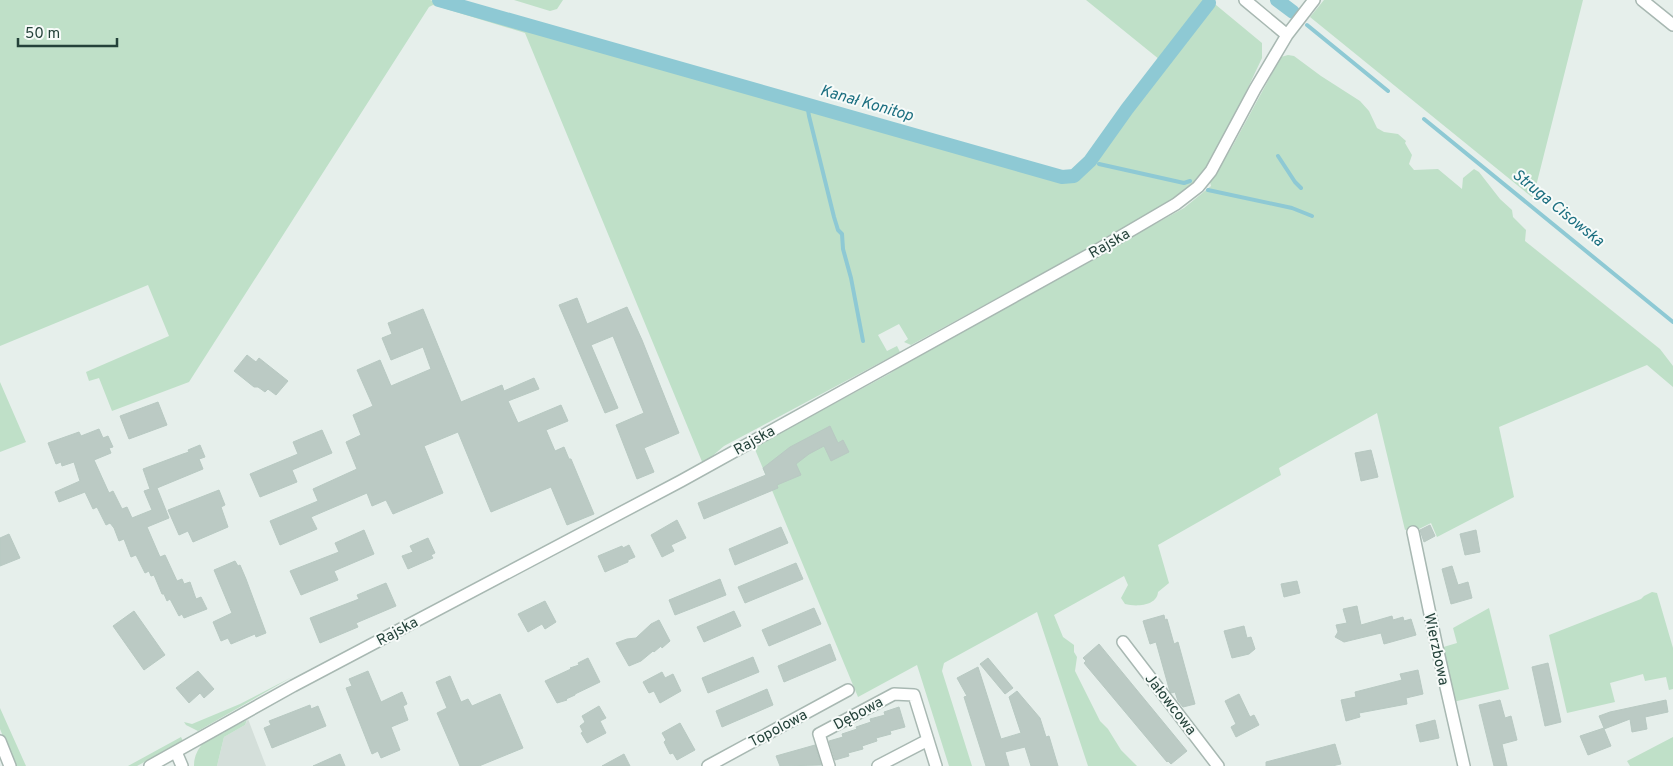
<svg xmlns="http://www.w3.org/2000/svg" width="1673" height="766" viewBox="0 0 1673 766" font-family="Overpass,sans-serif">
<style>
.built{fill:#d4dfda}
.green{fill:#bfe0c8}
.lines{fill:none;stroke-linecap:round;stroke-linejoin:round}
.stream{stroke:#8ec9d4;stroke-width:4}
.canal{stroke:#8ec9d4;stroke-width:14}
.building{fill:#bbcac4;stroke:#b8c9c2}
.minor-casing{stroke:#a8b8b2;stroke-width:14}
.minor{stroke:#fff;stroke-width:11}
.labels{text-anchor:middle;stroke-width:4;stroke-linejoin:round;paint-order:stroke}
.street-label{font-size:15px;fill:#24423a;stroke:#f7fbf9}
.water-label{font-size:16px;font-style:italic;fill:#1c6f80;stroke:#f7fbf9}
</style>
<rect width="100%" height="100%" fill="#e6efeb"/>
<!-- built -->
<path class="built" d="M248 719 266 766H217L224 737 245 725Z"/>
<!-- green -->
<path class="green" d="M0 0H430L525 29 899 133 1062 180H1075L1082 175 1165 64 1086 0H1210L1262 43V58L1229 128 1208 165 1194 183 1181 195 1081 253 911 345 904 342 908 339 899 324 878 335 887 351 897 346 900 352 724 446 703 464 525 33 433 5 429 7 189 382 112 411 99 378 89 381 86 372 169 336 148 285 0 346Z
M514 0H563L557 9 550 11Z
M1324 0H1583L1533 198 1310 17Z
M1288 55 1294 56 1321 76 1360 101 1369 111 1377 128 1384 132 1398 134 1406 141 1405 143 1412 155 1409 164 1414 170 1438 169 1462 189 1463 178 1474 169 1479 172 1500 199 1512 210 1513 217 1526 230 1525 241 1660 349 1673 366V387L1647 365 1499 427 1514 497 1437 537 1431 523 1417 530 1416 526 1405 530 1377 413 1279 468 1281 475 1158 545 1169 583 1158 592C1157 606 1136 607 1125 604L1121 598 1128 585 1124 576 1054 615 1063 637 1074 645V652L1077 657 1075 671 1100 721 1108 729 1121 750 1137 766H1088L1037 612 944 663 942 671 972 766H949L917 665 858 697 754 447 889 374 918 355 1184 208 1211 186 1210 182 1232 147 1281 57Z
M0 382 26 442 0 452Z
M1652 592 1657 593 1673 648V689L1669 690 1666 677 1645 681 1643 674 1610 683 1615 702 1567 713 1549 635 1641 599 1644 596Z
M1489 608 1509 689 1453 702 1440 648 1457 643 1453 628Z
M292 677 198 731 186 725 184 722 192 724 240 704Z
M0 708 26 766H15L0 729Z
M247 720 245 725 224 737 217 766H194C194 749 207 735 224 733L225 731Z
M181 737 183 741 137 766H128Z
M1673 737V766H1630L1627 761Z"/>
<g class="lines">
<!-- stream -->
<path class="stream" d="M1307 25 1388 91
M807 104 809 116 834 217 838 230 842 234 843 249 851 278 863 341
M1424 119 1673 322
M1278 156 1295 182 1301 188
M1099 164 1184 183 1190 181
M1208 190 1292 208 1312 216"/>
<!-- canal -->
<path class="canal" d="M439 0 1062 177 1074 176 1090 161 1127 109 1209 3
M1277 0 1293 12"/>
</g>
<!-- building -->
<path class="building" d="M577 298 587 324 627 307 642 340 679 433 644 448 654 472 637 479 616 425 644 413 613 336 591 345 618 408 605 413 559 305Z
M423 309 461 402 502 385 504 391 534 378 539 389 508 401 518 423 561 405 568 421 546 430 555 451 564 447 569 459H571L594 514 567 525 551 487 491 512 458 432 424 446 443 493 393 514 386 500 372 506 367 493 311 517 317 529 280 545 270 521 318 501 313 489 357 469 346 442 361 435 353 415 373 406 357 370 380 360 391 386 431 369 423 347 391 360 382 338 392 334 388 323Z
M247 355 256 362 259 358 288 381 276 395 268 389 265 392 258 387H254L234 371Z
M158 402 167 425 129 439 120 416Z
M830 426 838 443 843 440 849 452 831 461 824 446 809 454 796 464 801 475 777 485 778 488 704 519 698 503 766 475 763 468 790 447Z
M99 429 103 438 108 436 113 447 109 448 111 453 94 460 109 493 113 491 122 509 127 507 132 518 152 510 144 491 150 489 143 469 183 454 189 452 188 450 200 445 205 457 199 459 203 469 157 488 169 518 147 527 160 557 165 555 177 581 182 579 184 584 190 582 196 599 201 597 207 609 184 618 182 614 179 616 170 599 167 601 164 594H162L154 575 151 576 149 571 145 573 136 555 131 557 124 539 119 541 114 528 110 523 106 525 97 507 93 509 85 492 59 502 55 492 80 481 74 462 62 466 61 462 56 464 48 443 79 432 81 436Z
M322 430 332 453 292 470 297 482 260 497 250 474 298 454 293 442Z
M1371 450 1378 477 1361 481 1355 453Z
M219 490 225 505 221 507 228 527 193 542 188 531 179 535 168 510Z
M677 520 686 538 671 545 674 551 662 557 651 535Z
M1430 525 1435 536 1424 542 1420 530Z
M781 527 788 543 735 565 729 549Z
M364 530 374 554 334 571 338 580 301 595 290 571 339 552 335 543Z
M1476 530 1480 552 1465 555 1460 534Z
M9 534 20 558 0 566V538Z
M428 538 435 553 431 555 433 558 408 569 402 556 413 552 410 546Z
M629 545 635 557 628 560V562L605 572 598 556 622 546 623 548Z
M235 561 238 566 240 565 246 579 266 633 256 637 255 634 231 644 228 638 221 641 213 622 232 613 214 570Z
M796 563 803 579 745 603 738 587Z
M1452 566 1458 585 1468 582 1472 598 1451 604 1442 569Z
M720 579 726 595 675 615 669 600Z
M1297 581 1300 593 1284 597 1281 584Z
M386 583 396 606 356 623 358 627 320 643 310 618 359 599 357 595Z
M545 601 556 622 545 629 542 624 528 632 518 614Z
M1357 606 1361 625 1392 616 1393 620 1403 617 1404 621 1411 619 1416 635 1384 644 1381 633 1344 642 1335 637 1338 632 1336 625 1347 623 1343 609Z
M814 608 821 624 769 646 762 630Z
M134 611 165 655 144 670 113 626Z
M734 611 741 626 704 642 697 627Z
M1164 615 1165 620 1167 619 1174 644 1178 642 1195 704 1183 707 1178 701 1175 692 1171 693 1170 692 1156 642 1150 644 1143 621Z
M659 620 670 641 662 648 661 646 654 652 653 651 641 661 629 666 616 643 627 639 636 638 651 624Z
M1244 626 1247 638 1251 637 1255 649 1249 654 1232 658 1224 631Z
M830 644 836 660 784 682 778 666Z
M1099 644 1187 751 1171 764 1168 761 1167 762 1084 663 1086 661 1083 658Z
M753 657 759 672 708 693 702 678Z
M588 658 600 682 575 694V695L566 699 567 700 557 703 545 681 571 669 570 668 579 665 578 663Z
M988 658 1013 688 1005 694 980 664Z
M1548 663 1561 722 1545 726 1532 667Z
M978 667 1001 739 1021 733 1009 697 1017 691 1040 718 1046 737 1049 736 1058 766H1031L1025 747 1005 752 1009 766H986L964 697 967 696 957 678Z
M1418 670 1423 694 1406 698 1407 704 1359 713 1360 717 1346 721 1341 700 1356 697 1355 692 1402 680 1400 674Z
M198 671 214 689 204 698 200 693 189 703 176 688Z
M368 671 381 702 402 692 407 704 403 706 408 720 391 727 400 750 381 758 378 751 372 754 346 688 352 686 349 679Z
M662 672 665 678 673 674 681 691 660 703 654 691 649 693 643 682Z
M450 676 461 702 468 699 472 706 500 694 523 748 479 766H460L437 713 447 708 436 682Z
M767 689 773 705 722 727 716 711Z
M1239 694 1250 717 1254 715 1259 725 1236 737 1231 727 1236 724 1225 701Z
M1500 700 1505 718 1511 716 1517 740 1502 744 1507 766H1494L1479 705Z
M1666 700 1668 712 1645 717 1647 729 1632 732 1630 719 1604 729 1611 746 1588 755 1580 736 1604 728 1599 716 1610 712Z
M310 705 311 709 318 706 326 726 272 748 264 728 271 725 269 721Z
M599 706 606 718 600 721 606 733 587 743 581 733 583 732 580 726 585 722 582 716Z
M899 707 905 727 890 731 891 734 876 738 877 741 862 746 863 749 848 753 849 756 835 760 829 741 843 737 842 734 857 729 856 727 871 722 870 719 885 715 884 712Z
M1435 720 1439 738 1420 742 1416 725Z
M680 723 695 750 677 760 673 753 670 754 664 742 666 740 662 733Z
M1335 744 1341 764 1332 766H1266V762Z
M815 745 821 765 780 766 776 756Z
M340 754 345 766H313Z
M624 754 630 766H602Z"/>
<g class="lines">
<!-- minor casing -->
<g class="minor-casing">
<path id="minor" d="M1245 0 1287 35
M1642 0 1673 25
M1413 532 1436 643 1464 766
M1123 642 1218 766
M0 741 10 766
M176 752 182 766
M150 766 293 686 681 481 1094 252 1176 204 1198 187 1211 171 1255 89 1287 35 1314 0
M708 766 848 690
M829 766 819 734 894 694 914 695 936 766
M878 766 928 740"/>
</g>
<!-- minor -->
<use href="#minor" class="minor"/>
</g>
<g class="labels">
<!-- street labels -->
<g class="street-label">
<text transform="translate(1109 243) rotate(-30)" y="5">Rajska</text>
<text transform="translate(754 440) rotate(-29)" y="5">Rajska</text>
<text transform="translate(397 631) rotate(-28)" y="5">Rajska</text>
<text transform="translate(1437 649) rotate(78)" y="5">Wierzbowa</text>
<text transform="translate(1171 704) rotate(52)" y="5">Jałowcowa</text>
<text transform="translate(858 713) rotate(-28)" y="5">Dębowa</text>
<text transform="translate(778 728) rotate(-28)" y="5">Topolowa</text>
</g>
<!-- water labels -->
<g class="water-label">
<text transform="translate(867 102) rotate(16)" y="6">Kanał Konitop</text>
<text transform="translate(1559 207) rotate(39)" y="6">Struga Cisowska</text>
</g>
</g>
<!-- scale -->
<path d="M18 38v8h99v-8" fill="none" stroke="#24423a" stroke-width="2.5"/>
<text x="25" y="38" font-size="15" fill="#24423a" stroke="#f7fbf9" stroke-width="4" paint-order="stroke">50 m</text>
</svg>
